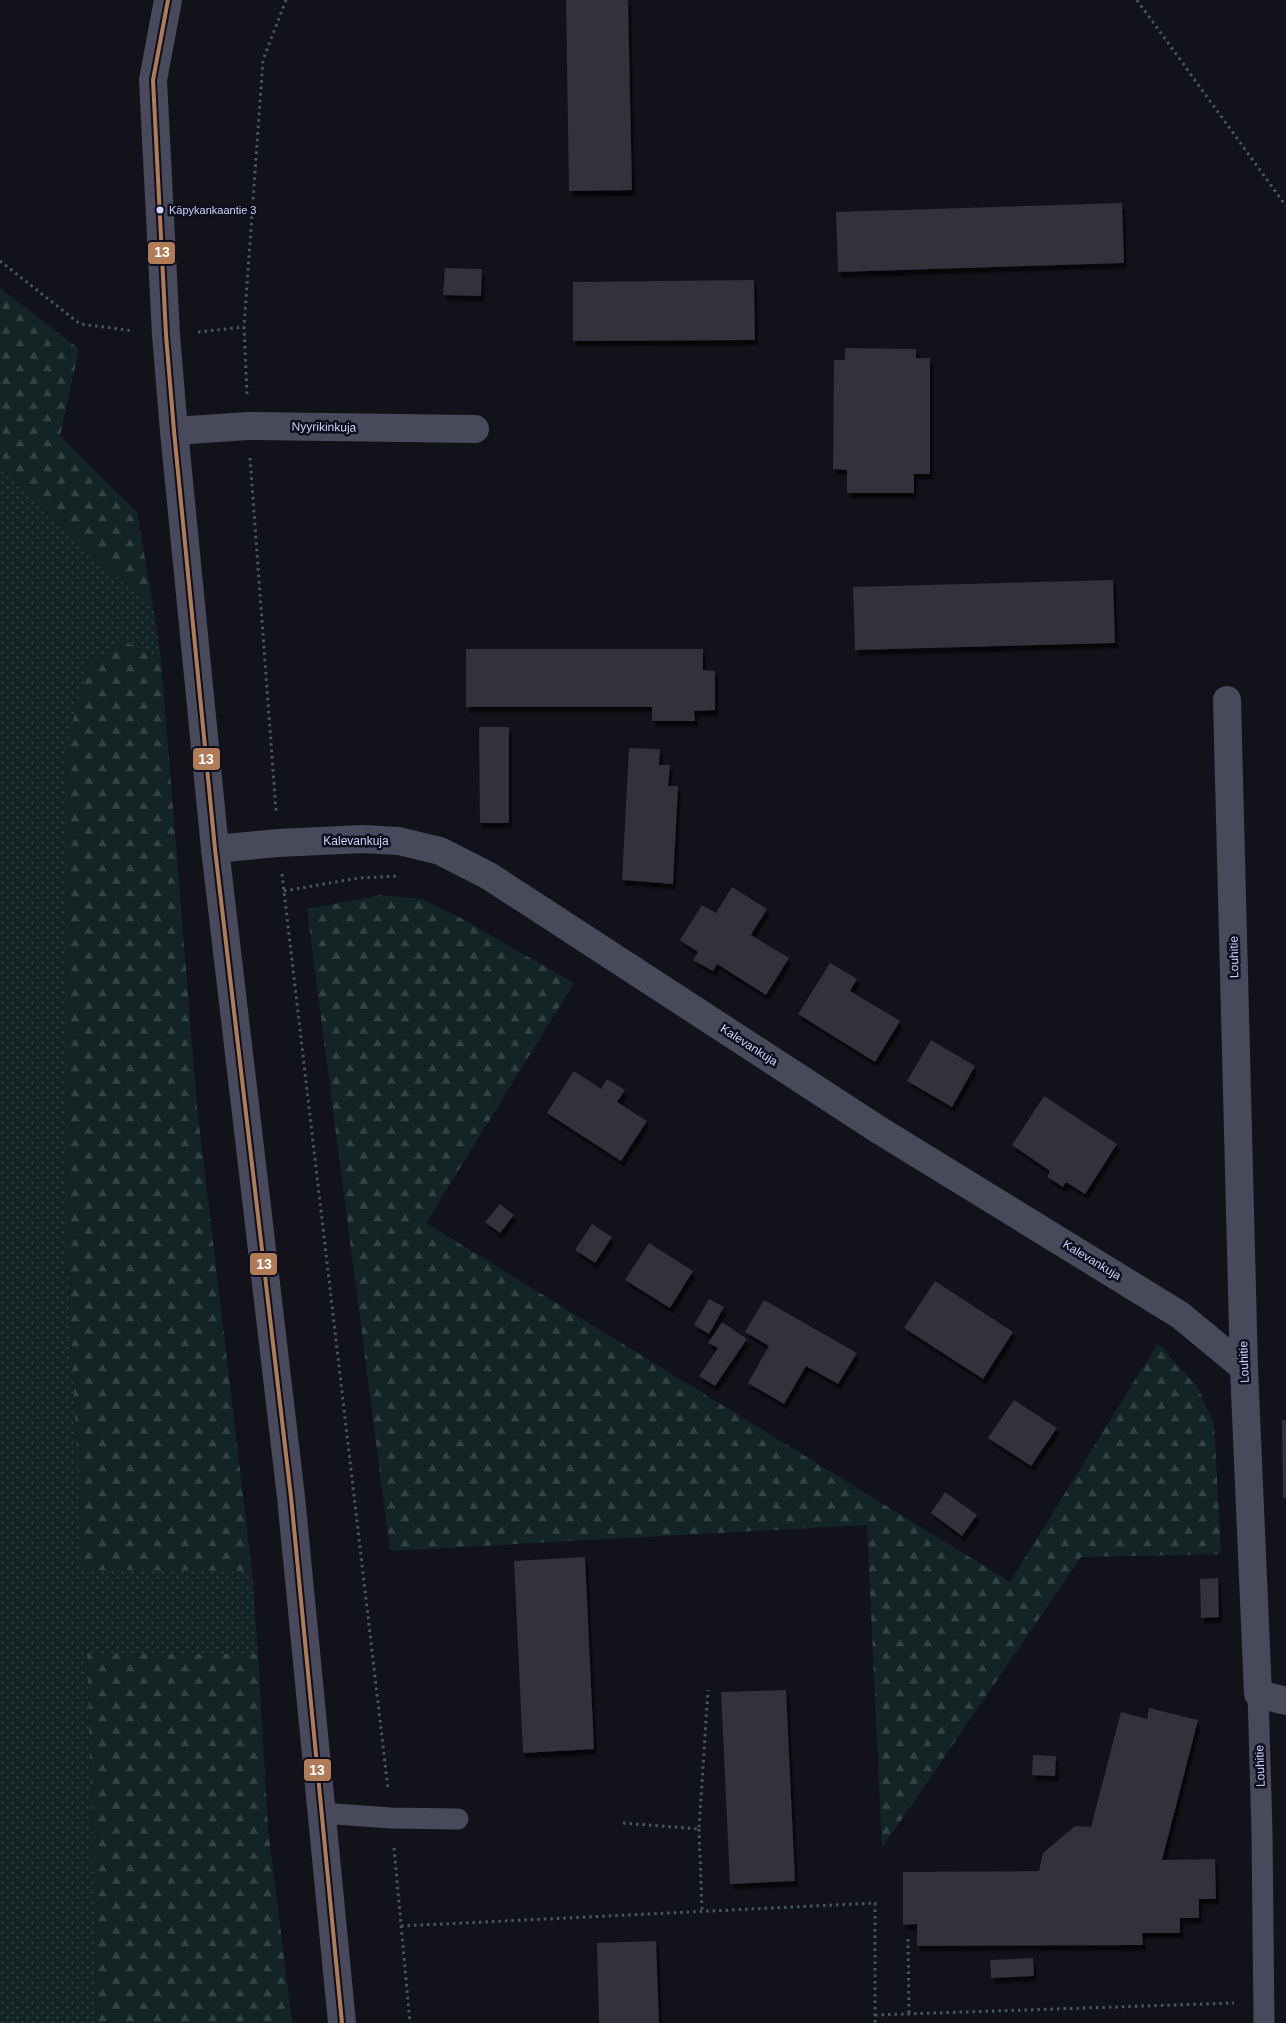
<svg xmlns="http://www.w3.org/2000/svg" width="1286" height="2023" viewBox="0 0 1286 2023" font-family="Arial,sans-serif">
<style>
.grass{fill:url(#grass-dots)}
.forest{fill:url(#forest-firs)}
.building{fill:#30303d;filter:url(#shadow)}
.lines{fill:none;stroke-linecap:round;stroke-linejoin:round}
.path{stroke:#48575f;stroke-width:3;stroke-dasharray:2.5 4;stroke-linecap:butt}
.service{stroke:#48495a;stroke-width:21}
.minor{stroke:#48495a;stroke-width:28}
.tertiary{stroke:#48495a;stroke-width:28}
.bus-1-casing{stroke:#0f0e1e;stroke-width:8}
.bus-1{stroke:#b07c57;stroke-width:4}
.bus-dot{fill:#d1d2fa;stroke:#0f0e1e;stroke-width:2}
.labels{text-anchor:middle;stroke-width:5;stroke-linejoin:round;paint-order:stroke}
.bus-label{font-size:11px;fill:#d1d2fa;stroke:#0f0e1e;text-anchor:start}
.street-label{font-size:12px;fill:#d1d2fa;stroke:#0f0e1e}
.line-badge{stroke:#0f0e1e;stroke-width:2}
.badge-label{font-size:14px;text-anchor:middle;font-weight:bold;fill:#fff}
</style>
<defs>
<pattern id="grass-dots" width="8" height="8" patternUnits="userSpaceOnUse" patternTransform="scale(1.25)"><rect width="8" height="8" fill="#122423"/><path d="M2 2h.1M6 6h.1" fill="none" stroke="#334344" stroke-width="1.8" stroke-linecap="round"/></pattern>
<pattern id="forest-firs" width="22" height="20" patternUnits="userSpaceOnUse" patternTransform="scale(1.25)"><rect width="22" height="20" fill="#122423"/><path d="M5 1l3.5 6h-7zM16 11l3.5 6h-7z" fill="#334344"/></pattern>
<filter id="shadow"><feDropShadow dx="3" dy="5.5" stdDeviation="1" flood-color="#0009"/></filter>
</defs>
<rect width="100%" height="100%" fill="#12121a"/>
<!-- grass -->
<path class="grass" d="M0 468 154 611 161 659 124 641 67 744V1260L83 1569 252 1571 258 1654 87 1653 97 2023H0Z"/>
<!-- forest -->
<path class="forest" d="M0 288 79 349 60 436 137 512 154 611 0 468Z
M124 641 161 659 197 1107 252 1571 83 1570 67 1260V744L88 663Z
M381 895 422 899 455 915 574 983 426 1223 1010 1582 1158 1343 1198 1388 1214 1424 1221 1554 1081 1557 882 1848 867 1525 390 1551 307 909Z
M87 1653 258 1654 268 1828 292 2023H97Z"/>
<!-- building -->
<path class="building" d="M566 0H628L632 190 569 191Z
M1122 203 1124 263 838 272 836 212Z
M445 268 482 269 481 296 443 295Z
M754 280 755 340 573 341V282Z
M845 348 916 349V358H930V474H914V493H847V470L833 469 834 360H845Z
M1113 580 1115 643 855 650 853 587Z
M466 649H703V670L715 671V710L694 711 695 721H652V707H466Z
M479 727H509V823H480Z
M629 748 660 749 659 765H670L668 786H678L673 884 622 880Z
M732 887 767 909 751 935 789 958 766 995 717 964 713 971 693 960 698 952 680 940 702 905 716 913Z
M830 963 857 979 850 991 900 1021 875 1062 798 1014Z
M931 1040 975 1066 952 1107 907 1081Z
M574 1071 601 1089 607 1079 625 1090 617 1102 647 1121 621 1161 547 1113Z
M1044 1096 1117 1144 1085 1194 1066 1182 1063 1187 1047 1177 1050 1171 1012 1145Z
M500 1204 514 1215 500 1233 485 1222Z
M592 1224 612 1237 595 1263 575 1250Z
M649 1243 693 1271 670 1308 625 1280Z
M935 1281 1013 1332 983 1379 904 1328Z
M709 1299 724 1307 709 1334 694 1325Z
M764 1300 857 1353 838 1384 806 1366 784 1404 748 1383 769 1346 745 1332Z
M722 1322 747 1339 715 1386 699 1376 718 1348 708 1343Z
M1014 1400 1057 1428 1031 1466 988 1438Z
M1282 1420H1286V1498H1283Z
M945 1492 977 1515 962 1536 931 1513Z
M585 1557 594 1749 523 1753 514 1561Z
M1218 1578 1219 1617 1201 1618 1200 1579Z
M786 1690 795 1881 730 1884 721 1692Z
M1149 1708 1198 1720 1162 1860 1215 1859 1216 1899H1199V1918H1180V1933H1142L1143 1945 917 1946V1924L903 1925V1872L1039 1871 1043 1853 1075 1826 1091 1827 1121 1712 1147 1719Z
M1033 1755 1056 1756 1055 1776 1032 1775Z
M656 1941 659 2023H599L597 1943Z
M1033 1958 1034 1976 991 1978 990 1960Z"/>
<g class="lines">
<!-- path -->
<path class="path" d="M1137 0 1286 206
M213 207 253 210
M0 261 80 324 134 331
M198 332 244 327
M247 394 244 327 263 60 286 0
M250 458 276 811
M282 874 388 1789
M284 891 359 878 399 876
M623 1823 699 1829 708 1690
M699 1829 702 1911
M394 1848 410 2023
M401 1926 875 1903V2023
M908 1939 909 2014
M875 2015 1234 2003"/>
<!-- service -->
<path class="service" d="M1258 1694 1262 1832 1264 2023
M321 1813 391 1818 458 1819"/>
<!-- minor -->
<path class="minor" d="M174 431 248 426 475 429
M1227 700 1244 1368 1258 1694 1286 1701
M215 849 278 843 363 839 399 841 440 851 489 876 879 1130 1180 1315 1244 1368"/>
<!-- tertiary -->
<path class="tertiary" d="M168 0 153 80 166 335 174 431 215 849 291 1497 342 2023"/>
<!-- bus-1 casing -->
<g class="bus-1-casing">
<path id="bus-1" d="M168 0 153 80 166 335 174 431 215 849 291 1497 342 2023"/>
</g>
<!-- bus-1 -->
<use href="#bus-1" class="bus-1"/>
</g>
<!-- markers -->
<circle class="bus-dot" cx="160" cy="210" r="4.5"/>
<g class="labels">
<!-- bus labels -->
<g class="bus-label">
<text x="169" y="214">Käpykankaantie 3</text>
</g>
<!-- street labels -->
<g class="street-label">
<text transform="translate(324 427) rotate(1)" y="4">Nyyrikinkuja</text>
<text x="356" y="845">Kalevankuja</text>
<text transform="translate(1234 957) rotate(-91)" y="4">Louhitie</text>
<text transform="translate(749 1045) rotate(33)" y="4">Kalevankuja</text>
<text transform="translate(1092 1260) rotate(31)" y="4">Kalevankuja</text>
<text transform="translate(1244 1362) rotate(-92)" y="4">Louhitie</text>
<text transform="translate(1260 1766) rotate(-92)" y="4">Louhitie</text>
</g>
</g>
<g class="line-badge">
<rect x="147" y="241" width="29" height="24" rx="5" fill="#b07c57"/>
<rect x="192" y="747" width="29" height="24" rx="5" fill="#b07c57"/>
<rect x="249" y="1252" width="29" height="24" rx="5" fill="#b07c57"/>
<rect x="303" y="1758" width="29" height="24" rx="5" fill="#b07c57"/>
</g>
<g class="badge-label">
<text x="162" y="257">13</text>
<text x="206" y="764">13</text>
<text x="264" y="1269">13</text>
<text x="317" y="1775">13</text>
</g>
</svg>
